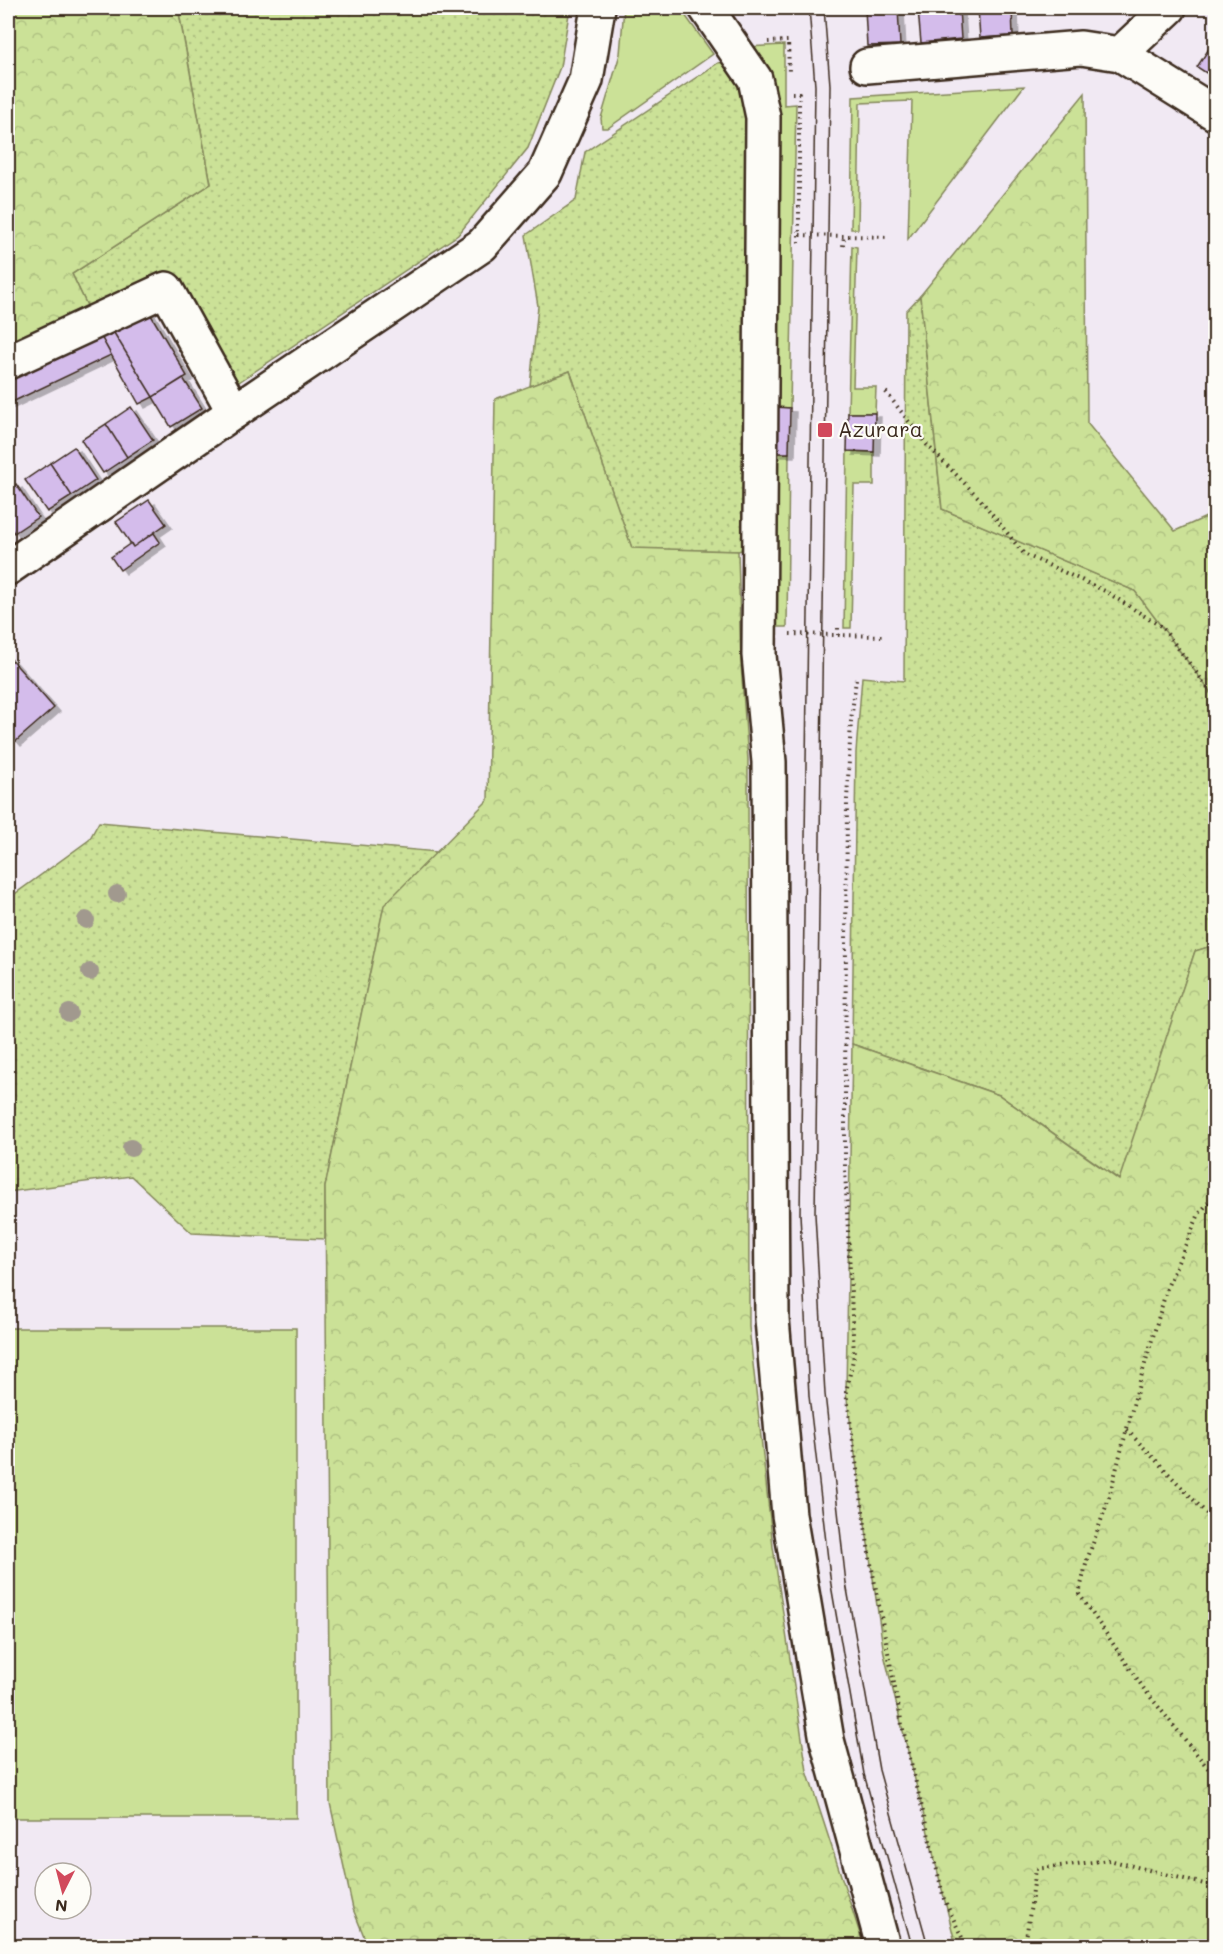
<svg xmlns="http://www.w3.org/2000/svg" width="1223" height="1954" viewBox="0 0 1223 1954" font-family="Mali,sans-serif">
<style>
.grass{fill:url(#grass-dots);stroke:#83865a;stroke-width:1.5}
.forest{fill:url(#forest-crowns);stroke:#83865a;stroke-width:1.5}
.garden{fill:#cbe197;stroke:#83865a;stroke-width:1.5}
.building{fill:#d4bceb;stroke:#3b2a1e;stroke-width:1.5;filter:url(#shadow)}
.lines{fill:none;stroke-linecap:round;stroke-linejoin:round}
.street-casing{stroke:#3b2a1e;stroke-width:38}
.secondary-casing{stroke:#3b2a1e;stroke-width:38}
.path{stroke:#3b2a1e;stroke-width:4;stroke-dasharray:1.5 4.5;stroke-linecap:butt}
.street{stroke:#fdfcf7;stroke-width:33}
.secondary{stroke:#fdfcf7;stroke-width:33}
.tram{stroke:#3b2a1e;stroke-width:1.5}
.tree{fill:#a1998e}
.poi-dot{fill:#d1495b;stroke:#fdfcf7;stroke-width:2}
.labels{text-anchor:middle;stroke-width:4.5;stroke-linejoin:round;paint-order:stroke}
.poi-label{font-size:21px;fill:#3b2a1e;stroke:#fdfcf7;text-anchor:start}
</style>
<defs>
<pattern id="grass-dots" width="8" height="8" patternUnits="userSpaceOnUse" patternTransform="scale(1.5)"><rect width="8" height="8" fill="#cbe197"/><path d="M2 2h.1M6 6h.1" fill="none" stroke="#afc182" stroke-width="1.8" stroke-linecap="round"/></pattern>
<pattern id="forest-crowns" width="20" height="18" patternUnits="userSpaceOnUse" patternTransform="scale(1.5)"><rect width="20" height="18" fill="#cbe197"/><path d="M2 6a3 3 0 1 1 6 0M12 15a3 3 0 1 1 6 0" fill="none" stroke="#afc182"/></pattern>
<filter id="shadow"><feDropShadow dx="6" dy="4" stdDeviation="0" flood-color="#0004"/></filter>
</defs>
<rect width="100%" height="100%" fill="#f1e9f3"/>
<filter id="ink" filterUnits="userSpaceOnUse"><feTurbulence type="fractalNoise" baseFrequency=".0167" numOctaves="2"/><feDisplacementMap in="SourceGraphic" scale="12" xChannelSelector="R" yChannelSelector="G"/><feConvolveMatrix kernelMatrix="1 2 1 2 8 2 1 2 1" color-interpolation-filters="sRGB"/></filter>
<g filter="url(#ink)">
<!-- grass -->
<path class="grass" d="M178 8H570L560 67 528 148 458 235 236 384 171 275 90 312 72 274 211 184Z
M730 61 743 78 753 124 746 549 738 551 632 549 570 371 530 386 538 306 526 235 576 200 585 152 718 63Z
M920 296 942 509 1135 591 1215 698V945L1195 951 1120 1180 999 1095 852 1044 856 752 862 677 904 681 906 311Z
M99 822 438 852 384 906 325 1187V1239L192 1233 131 1176 8 1192V899L89 840Z"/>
<!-- forest -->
<path class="forest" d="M8 8H178L211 184 72 274 90 312 8 351Z
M1085 93 1087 423 1175 531 1215 513V698L1135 591 942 509 920 296Z
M570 371 632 548 738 551 741 664 748 760 749 1327 773 1547 807 1771 864 1946H368L353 1909 330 1803 325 1187 384 905 488 800 495 399Z
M1215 945V1946H956L884 1654 846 1392 852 1044 999 1095 1119 1180 1195 951Z"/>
<!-- garden -->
<path class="garden" d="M624 8H680L713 54 608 128H602L601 118 620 54Z
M784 45V105L796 104 790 408 775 407V453H789L787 627H771L745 47Z
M1024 86 908 239 912 101 860 103 858 229H851L853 97Z
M852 246 857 247 853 387H876L875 413H848Z
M847 451 874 452V485H854L851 628H844Z
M8 1328H296V1818H8Z"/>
<!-- building -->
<path class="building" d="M865 8H898L900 45 867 46Z
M940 8H959L961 39 921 43 918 9Z
M978 8H1012L1013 36 980 38Z
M1216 38V79L1197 67Z
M148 310 187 376 153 397 111 328Z
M111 328 153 397 139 404 99 333Z
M99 333 111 355 8 404V377Z
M183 378 202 408 171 427 153 397Z
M131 407 153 440 127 457 106 424Z
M775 407 790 408 789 453H775Z
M848 413H875L874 452 847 451Z
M106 424 127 457 103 473 81 440Z
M74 447 96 480 72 496 50 463Z
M50 463 72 496 47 512 25 480Z
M16 484 38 517 14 533 8 524V490Z
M149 500 166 524 133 547 116 522Z
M154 533 160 542 120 570 111 557 131 543 133 547Z
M10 658 54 708 15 742 8 734V660Z"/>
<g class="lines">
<!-- street casing -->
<g class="street-casing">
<path id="street" d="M706 8 755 79 763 117 759 655 769 762 772 1319 789 1515 827 1740 883 1946
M1120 54 1169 8
M867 66 1081 48 1120 54 1216 114
M8 362 166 289 234 412"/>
</g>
<!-- secondary casing -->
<g class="secondary-casing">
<path id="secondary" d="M8 568 234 412 482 245 545 173 586 80 598 8"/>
</g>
<!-- path -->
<path class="path" d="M768 42 788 41 789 73
M792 93H799V235L890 237
M799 235V246
M843 246 844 236
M886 392 927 445 980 499 1024 554 1105 591 1162 627 1208 688 1216 695
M838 628V635
M790 634 882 636
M856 679 851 721 847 800 845 1088V1169L854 1355 846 1392 869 1553 902 1725 944 1899 966 1946
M1216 1193 1199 1214 1168 1285 1135 1398 1108 1501 1087 1560 1079 1594 1144 1689 1216 1778
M1127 1430 1208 1515 1216 1517
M1025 1946 1036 1869 1109 1860 1216 1887"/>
<!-- street -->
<use href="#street" class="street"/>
<!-- secondary -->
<use href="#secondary" class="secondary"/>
<!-- tram -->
<path class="tram" d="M809 8 815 86 800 1214 809 1396 831 1585 864 1774 912 1946
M824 8 830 85 815 1214 825 1394 846 1583 879 1770 928 1946"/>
</g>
<!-- trees -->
<g class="tree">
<circle cx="117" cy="894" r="9"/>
<circle cx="86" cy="920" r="9"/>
<circle cx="90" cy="972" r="9"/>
<circle cx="69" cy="1013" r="9"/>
<circle cx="131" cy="1148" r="9"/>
</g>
</g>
<!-- markers -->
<rect class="poi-dot" x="817" y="422" width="16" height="16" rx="3"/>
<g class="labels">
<!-- poi labels -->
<g class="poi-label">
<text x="838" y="437">Azurara</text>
</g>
</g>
<!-- margin -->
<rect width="1223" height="1954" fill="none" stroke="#fdfcf7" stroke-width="30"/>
<rect x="15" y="15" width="1193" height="1924" fill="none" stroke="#3b2a1e" stroke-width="2" filter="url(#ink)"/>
<!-- north arrow -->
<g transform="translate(63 1891) rotate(186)"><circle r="28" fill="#fdfcf7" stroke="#afa8a0" stroke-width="1.5"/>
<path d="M0-4.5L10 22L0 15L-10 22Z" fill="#d1495b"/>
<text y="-9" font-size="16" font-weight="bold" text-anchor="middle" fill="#3b2a1e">N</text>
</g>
</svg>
